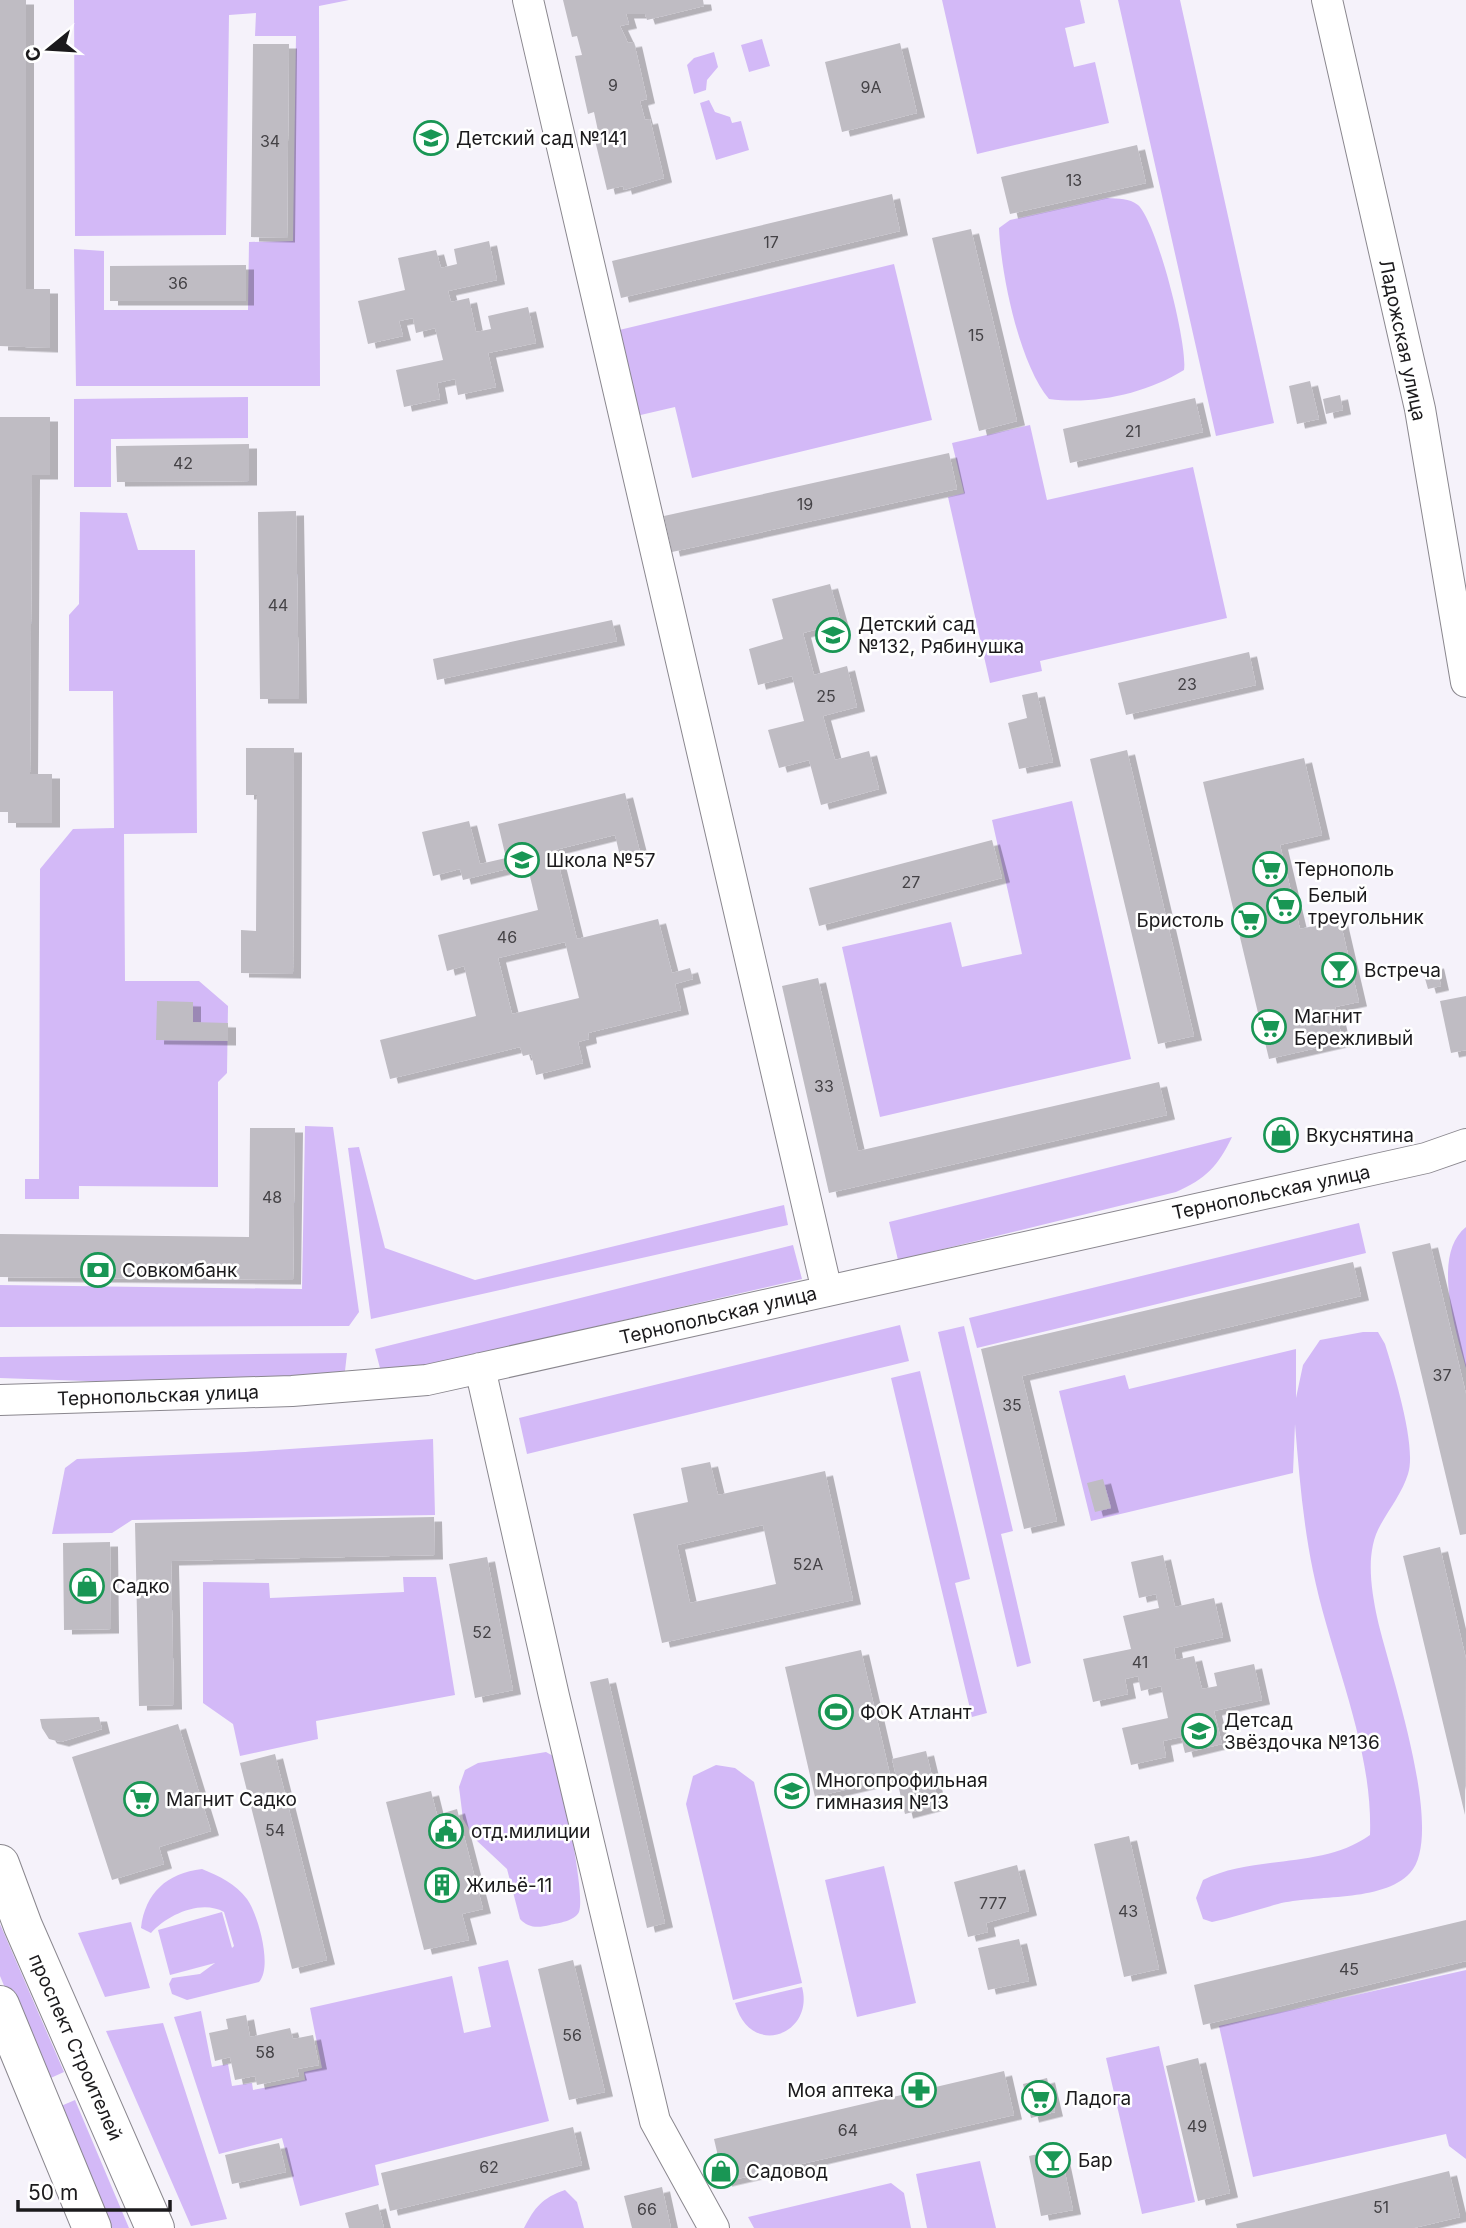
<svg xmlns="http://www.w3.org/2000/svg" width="1466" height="2228" viewBox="0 0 1466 2228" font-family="Inter,sans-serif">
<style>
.green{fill:#d3b9f7}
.building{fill:#bfbcc3;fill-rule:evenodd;filter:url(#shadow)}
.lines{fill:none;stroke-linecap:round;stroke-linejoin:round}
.minor-casing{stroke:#8a878e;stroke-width:32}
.major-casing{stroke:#8a878e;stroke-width:40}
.minor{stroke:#fff;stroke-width:30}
.major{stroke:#fff;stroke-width:38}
.labels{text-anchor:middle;stroke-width:5;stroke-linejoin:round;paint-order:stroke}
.number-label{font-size:16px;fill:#444246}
.poi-label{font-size:19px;fill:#1b1a1c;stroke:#fff;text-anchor:start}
.street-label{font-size:19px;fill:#1b1a1c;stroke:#fff}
</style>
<defs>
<filter id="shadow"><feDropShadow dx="8" dy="4.5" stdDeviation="0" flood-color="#0004"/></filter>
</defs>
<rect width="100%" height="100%" fill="#f5f2fa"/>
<!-- green -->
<path class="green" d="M74 0H349L319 6 320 386H76L74 249 104 251V310H248L249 242 293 241 296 36H255L256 13 229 15 226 235 75 236Z
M942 0H1080L1085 23 1065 28 1074 67 1095 62 1109 123 977 154Z
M1118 0H1180L1274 423 1216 436Z
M762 39 770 66 749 72 741 45Z
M714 52 718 67 707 80 706 90 694 94 687 65 694 58Z
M709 100 715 112 730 117 732 123 741 121 749 150 716 160 700 103Z
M1107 198C1119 199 1129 198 1138 205 1157 222 1188 345 1184 370 1145 394 1094 405 1049 399 1019 363 1001 274 999 228L1010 220Z
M894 264 932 420 692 478 675 407 632 417 611 332Z
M248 397V438L111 439V487H74V399Z
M1030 425 1047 500 1193 467 1227 618 1040 661 1042 671 990 683 948 497 964 493 952 443Z
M80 512 127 513 138 550H195L197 833 124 834 125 981H199L228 1006 227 1073 218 1082V1187L79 1186V1199H25V1179H39L40 869 73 829 114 828 113 691H69V615L79 604Z
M1072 801 1131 1059 880 1117 842 947 951 922 962 967 1022 954 992 820Z
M305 1126 333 1127 359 1312 349 1326 0 1327V1285L302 1289Z
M1232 1137C1218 1166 1206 1179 1176 1192L898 1260 889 1222Z
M359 1147 385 1248 475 1280 784 1205 788 1225 371 1319 348 1148Z
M1359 1223 1366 1253 977 1348 969 1318Z
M1466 1227V1368C1456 1331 1431 1255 1466 1227Z
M793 1245 802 1279 421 1367 381 1372 375 1349Z
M900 1325 909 1361 527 1454 519 1418Z
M964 1326 1013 1531 1001 1534 1031 1663 1017 1667 938 1332Z
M1363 1332H1378L1385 1344C1394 1373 1417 1447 1408 1474 1403 1491 1390 1508 1381 1524 1365 1551 1371 1588 1377 1617 1388 1668 1447 1834 1410 1873 1382 1903 1315 1894 1278 1904 1256 1910 1234 1917 1212 1922L1203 1919 1196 1898 1203 1880C1255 1854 1321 1870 1370 1835 1373 1745 1331 1659 1313 1571 1303 1523 1299 1473 1295 1424L1293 1473 1091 1521 1059 1391 1125 1375 1129 1389 1296 1349V1398L1303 1365 1320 1340Z
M347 1353 345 1371 335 1377 114 1382 0 1378V1357Z
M920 1371 970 1579 955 1583 987 1713 972 1717 891 1378Z
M433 1439 435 1515 132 1520 112 1533 52 1534 65 1468 77 1459 245 1452Z
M403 1577H436L455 1695 316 1721 318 1739 240 1756 233 1724 203 1703V1582L269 1583 270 1598 404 1592Z
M546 1752 555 1757C561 1781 586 1894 579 1912 575 1921 558 1923 550 1925 538 1928 528 1928 520 1919L507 1869 475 1839 463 1819 459 1787 465 1770 478 1763Z
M716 1765 735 1768 754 1782 802 1983 733 2000 686 1804 693 1776Z
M884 1866 916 2003 857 2017 825 1880Z
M202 1869C219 1876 236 1884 247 1899 258 1914 273 1967 259 1982L187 2000 172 1994 169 1984 172 1978 200 1974 215 1963 170 1975 158 1930 222 1912 232 1948 234 1946 224 1912C201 1899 167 1915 151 1933L141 1928C145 1893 167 1873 202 1869Z
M131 1922 150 1988 105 1997 78 1933Z
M0 1924 64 2072 44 2081 0 1976Z
M508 1960 549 2121 375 2165 379 2185 300 2206 282 2138 219 2154 174 2017 201 2011 212 2067 228 2064 232 2086 252 2083 253 2090 305 2080 304 2072 322 2068 310 2008 452 1976 464 2033 491 2027 478 1967Z
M1466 1970V2159L1449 2146 1446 2134 1253 2177 1219 2026Z
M802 1987C815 2035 750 2059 735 2003Z
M163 2023 227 2219 191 2226 106 2031Z
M1159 2046 1195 2202 1142 2214 1106 2058Z
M75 2100 129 2228H112L61 2106Z
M980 2161 996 2228H927L916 2174Z
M891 2183 904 2193 911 2228H754L748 2217Z
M565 2190 577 2202 584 2228H524C535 2207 542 2198 565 2190Z"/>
<!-- building -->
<path class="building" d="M0 0H26V289H50V348L0 346Z
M563 0H703L704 6 647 20 645 14H626L629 24 620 26 628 43 634 42 647 99 640 101 645 120 650 119 664 178 624 190 623 186 607 190 593 132 598 131 594 112 588 114 575 56 582 55 577 36 572 37Z
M900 43 917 113 842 132 825 62Z
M253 44H289L287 238 251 237Z
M1137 145 1146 183 1010 214 1001 177Z
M892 194 900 231 621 298 612 261Z
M971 229 1017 421 979 431 932 238Z
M489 241 497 280 448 291 451 302 469 298 476 332 491 329 488 316 528 307 536 343 488 353 496 387 458 395 455 379 437 383 440 399 404 407 396 370 443 360 435 328 416 333 413 318 399 321 403 336 368 344 358 301 405 290 398 258 436 250 441 268 457 264 454 249Z
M246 265V301H110V266Z
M1310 381 1319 419 1297 424 1289 386Z
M1340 395 1343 410 1326 414 1323 399Z
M1195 398 1203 432 1070 463 1063 429Z
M0 417H50V475H32L30 774H52V823H8V812H0Z
M249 444V481L117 482 116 446Z
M949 453 957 489 672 552 664 516Z
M296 511 299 699H260L258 512Z
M830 584 841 623 803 633 814 675 847 666 857 707 823 716 835 760 869 751 879 789 821 805 809 760 779 768 768 730 804 721 792 676 758 685 749 649 783 639 772 599Z
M612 620 617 641 437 680 433 659Z
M1249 652 1256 685 1126 715 1118 683Z
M1037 692 1053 762 1019 769 1008 723 1027 718 1022 695Z
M246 748H294L293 974 241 973V930L256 931 257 795H246Z
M1127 750 1194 1036 1158 1044 1090 759Z
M1304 758 1322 835 1280 845 1300 929 1340 920 1359 1002 1335 1007 1343 1042 1269 1059 1203 782Z
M625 793 640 852 620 856 615 835 555 850 577 939 658 919 672 973 690 968 693 979 675 984 681 1010 588 1033 589 1039 578 1042 583 1063 536 1075 531 1054 523 1056 520 1047 390 1079 380 1040 476 1016 464 966 447 971 438 935 538 910 527 864 463 880 460 869 433 876 422 832 469 821 480 864 506 858 498 824ZM565 942 579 998 512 1014 498 958Z
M992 840 1002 878 819 926 809 888Z
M1436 964 1441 986 1428 989 1422 968Z
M818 978 858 1151 1159 1082 1167 1115 829 1193 782 986Z
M1466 996V1050L1451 1053 1440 1001Z
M157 1001 193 1002V1022L228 1023V1041L156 1040Z
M250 1128H295L293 1280 0 1277V1234L249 1237Z
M1430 1243 1466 1394V1534L1460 1535 1392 1252Z
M1353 1262 1361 1296 1022 1376 1057 1521 1024 1529 981 1349Z
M710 1462 718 1495 825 1471 853 1600 662 1643 633 1514 688 1502 681 1468ZM763 1525 776 1584 690 1603 677 1545Z
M1103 1479 1111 1508 1095 1512 1087 1483Z
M434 1517 435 1555 171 1561 174 1705 139 1706 135 1523Z
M110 1542 111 1629 64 1630 63 1543Z
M1440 1547 1466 1659 1465 1815 1403 1556Z
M1163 1555 1175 1607 1214 1598 1223 1637 1174 1648 1176 1660 1194 1656 1202 1689 1217 1686 1214 1673 1254 1664 1262 1700 1214 1711 1222 1744 1185 1753 1181 1737 1163 1741 1166 1757 1131 1765 1122 1728 1168 1718 1161 1686 1141 1691 1138 1676 1125 1679 1128 1694 1093 1702 1083 1659 1131 1649 1123 1616 1159 1608 1156 1594 1139 1598 1131 1562Z
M487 1557 513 1690 475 1698 449 1564Z
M861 1650 891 1779 815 1797 785 1667Z
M608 1678 665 1923 647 1928 590 1682Z
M99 1717 102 1729 61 1742 49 1739 42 1728 40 1719Z
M178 1724 211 1831 159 1847 164 1864 112 1880 72 1757Z
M926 1751 939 1805 905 1814 892 1759Z
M275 1754 327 1960 292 1969 240 1763Z
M431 1791 437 1815 457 1809 483 1909 462 1914 469 1940 424 1950 386 1802Z
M1129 1836 1159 1969 1124 1977 1094 1844Z
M1017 1865 1029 1911 986 1923 988 1932 968 1937 954 1882Z
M1466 1920V1961L1203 2025 1194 1985Z
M1019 1939 1029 1981 988 1990 978 1948Z
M573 1960 605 2092 569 2100 538 1969Z
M246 2015 250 2037 290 2028 293 2039 313 2035 319 2065 297 2069 299 2076 257 2085 255 2076 235 2080 230 2057 215 2061 209 2033 228 2029 226 2019Z
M1198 2058 1230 2193 1198 2201 1166 2066Z
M1004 2071 1014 2115 724 2182 714 2139Z
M1047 2078 1055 2112 1031 2118 1023 2084Z
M573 2127 582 2165 390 2211 381 2173Z
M279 2143 286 2172 232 2184 225 2155Z
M1060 2149 1073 2210 1041 2216 1029 2156Z
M1449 2171 1460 2217 1414 2228H1237L1236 2224Z
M662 2187 671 2228H632L624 2196Z
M378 2204 384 2228H349L345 2213Z"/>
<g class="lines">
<!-- minor casing -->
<g class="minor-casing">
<path id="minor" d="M528 0 827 1291
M1327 0 1420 409 1466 682
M480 1368 554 1696 655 2121 714 2228
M0 1400 292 1391 427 1380 1426 1158 1466 1144"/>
</g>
<!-- major casing -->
<g class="major-casing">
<path id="major" d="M0 1864 23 1926 155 2228
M0 2005 92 2228"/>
</g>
<!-- minor -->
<use href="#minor" class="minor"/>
<!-- major -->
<use href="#major" class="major"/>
</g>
<!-- icons -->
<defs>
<g id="school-ring" transform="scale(1.75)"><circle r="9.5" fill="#fff" stroke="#199654" stroke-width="1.5"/><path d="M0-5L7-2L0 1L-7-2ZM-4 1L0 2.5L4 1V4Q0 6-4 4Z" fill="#199654"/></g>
<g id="supermarket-ring" transform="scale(1.75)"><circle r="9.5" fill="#fff" stroke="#199654" stroke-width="1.5"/><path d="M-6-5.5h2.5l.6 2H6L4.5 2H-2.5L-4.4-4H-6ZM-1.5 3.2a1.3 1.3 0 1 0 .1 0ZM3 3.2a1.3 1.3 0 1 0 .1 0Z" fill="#199654"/></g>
<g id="bar-ring" transform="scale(1.75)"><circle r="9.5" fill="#fff" stroke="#199654" stroke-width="1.5"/><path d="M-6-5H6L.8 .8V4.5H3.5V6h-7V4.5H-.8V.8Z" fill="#199654"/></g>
<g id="shop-ring" transform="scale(1.75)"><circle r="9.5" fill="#fff" stroke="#199654" stroke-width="1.5"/><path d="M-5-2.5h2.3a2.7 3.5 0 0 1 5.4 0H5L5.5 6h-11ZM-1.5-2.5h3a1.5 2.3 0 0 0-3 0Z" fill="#199654"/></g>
<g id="bank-ring" transform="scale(1.75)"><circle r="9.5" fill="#fff" stroke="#199654" stroke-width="1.5"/><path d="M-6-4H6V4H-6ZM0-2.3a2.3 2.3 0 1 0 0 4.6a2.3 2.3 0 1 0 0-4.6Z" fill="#199654"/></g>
<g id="stadium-ring" transform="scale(1.75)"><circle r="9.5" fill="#fff" stroke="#199654" stroke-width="1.5"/><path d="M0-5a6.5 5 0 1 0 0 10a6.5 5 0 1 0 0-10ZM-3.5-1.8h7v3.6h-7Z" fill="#199654"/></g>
<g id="civic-ring" transform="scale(1.75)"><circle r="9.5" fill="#fff" stroke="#199654" stroke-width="1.5"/><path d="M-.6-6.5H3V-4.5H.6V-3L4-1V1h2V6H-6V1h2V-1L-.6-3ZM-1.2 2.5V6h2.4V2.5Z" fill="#199654"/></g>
<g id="building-ring" transform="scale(1.75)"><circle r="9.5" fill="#fff" stroke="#199654" stroke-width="1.5"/><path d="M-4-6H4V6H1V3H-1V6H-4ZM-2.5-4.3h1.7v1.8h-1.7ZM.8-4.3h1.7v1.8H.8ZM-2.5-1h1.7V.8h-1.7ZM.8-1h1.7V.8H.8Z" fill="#199654"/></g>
<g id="pharmacy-ring" transform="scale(1.75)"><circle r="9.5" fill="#fff" stroke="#199654" stroke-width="1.5"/><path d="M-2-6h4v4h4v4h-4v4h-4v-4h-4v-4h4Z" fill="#199654"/></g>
</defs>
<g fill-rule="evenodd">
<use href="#school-ring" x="431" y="138"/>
<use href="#school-ring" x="833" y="635"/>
<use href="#school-ring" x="522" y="860"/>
<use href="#supermarket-ring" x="1270" y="869"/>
<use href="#supermarket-ring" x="1284" y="906"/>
<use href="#supermarket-ring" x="1249" y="920"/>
<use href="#bar-ring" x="1339" y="970"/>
<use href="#supermarket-ring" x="1269" y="1027"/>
<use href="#shop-ring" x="1281" y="1135"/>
<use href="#bank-ring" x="98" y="1270"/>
<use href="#shop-ring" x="87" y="1586"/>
<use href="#stadium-ring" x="836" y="1712"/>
<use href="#school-ring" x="1199" y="1731"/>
<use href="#school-ring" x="792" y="1791"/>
<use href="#supermarket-ring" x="141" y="1799"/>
<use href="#civic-ring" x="446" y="1831"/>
<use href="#building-ring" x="442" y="1885"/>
<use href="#pharmacy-ring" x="919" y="2090"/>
<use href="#supermarket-ring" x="1039" y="2098"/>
<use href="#bar-ring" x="1053" y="2160"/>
<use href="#shop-ring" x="721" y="2171"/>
</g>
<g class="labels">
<!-- number labels -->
<g class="number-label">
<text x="613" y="91">9</text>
<text x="871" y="93">9А</text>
<text x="270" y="147">34</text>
<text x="1074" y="186">13</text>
<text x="771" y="248">17</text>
<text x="178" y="289">36</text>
<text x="976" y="341">15</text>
<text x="1133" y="437">21</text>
<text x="183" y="469">42</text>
<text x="805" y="510">19</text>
<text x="278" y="611">44</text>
<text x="1187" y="690">23</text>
<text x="826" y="702">25</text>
<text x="911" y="888">27</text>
<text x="507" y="943">46</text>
<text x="824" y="1092">33</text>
<text x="272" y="1203">48</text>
<text x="1442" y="1381">37</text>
<text x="1012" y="1411">35</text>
<text x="808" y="1570">52А</text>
<text x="482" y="1638">52</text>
<text x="1140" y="1668">41</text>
<text x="275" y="1836">54</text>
<text x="993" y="1909">777</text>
<text x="1128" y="1917">43</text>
<text x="1349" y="1975">45</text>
<text x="572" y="2041">56</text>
<text x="265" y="2058">58</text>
<text x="1197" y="2132">49</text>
<text x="848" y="2136">64</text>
<text x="489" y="2173">62</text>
<text x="1381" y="2213">51</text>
<text x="647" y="2215">66</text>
</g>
<!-- poi labels -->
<g class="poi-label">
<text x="456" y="145">Детский сад №141</text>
<text x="858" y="631">Детский сад<tspan x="858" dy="22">№132, Рябинушка</tspan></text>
<text x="546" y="867">Школа №57</text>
<text x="1294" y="876">Тернополь</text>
<text x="1308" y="902">Белый<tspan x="1308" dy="22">треугольник</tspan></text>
<text x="1224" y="927" text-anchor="end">Бристоль</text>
<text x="1364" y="977">Встреча</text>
<text x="1294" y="1023">Магнит<tspan x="1294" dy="22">Бережливый</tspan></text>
<text x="1306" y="1142">Вкуснятина</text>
<text x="122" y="1277">Совкомбанк</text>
<text x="112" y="1593">Садко</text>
<text x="860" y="1719">ФОК Атлант</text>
<text x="1224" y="1727">Детсад<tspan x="1224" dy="22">Звёздочка №136</tspan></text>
<text x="816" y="1787">Многопрофильная<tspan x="816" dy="22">гимназия №13</tspan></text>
<text x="166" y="1806">Магнит Садко</text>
<text x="471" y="1838">отд.милиции</text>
<text x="466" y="1892">Жильё-11</text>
<text x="894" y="2097" text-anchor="end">Моя аптека</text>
<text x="1064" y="2105">Ладога</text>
<text x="1078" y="2167">Бар</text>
<text x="746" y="2178">Садовод</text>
</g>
<!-- street labels -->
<g class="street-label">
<text transform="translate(1403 340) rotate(78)" y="7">Ладожская улица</text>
<text transform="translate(1271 1192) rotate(-12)" y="7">Тернопольская улица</text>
<text transform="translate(718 1315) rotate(-13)" y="7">Тернопольская улица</text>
<text transform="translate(158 1395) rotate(-2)" y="7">Тернопольская улица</text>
<text transform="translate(76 2047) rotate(66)" y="7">проспект Строителей</text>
</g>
</g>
<!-- north arrow -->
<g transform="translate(49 49) rotate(252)" stroke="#ffffff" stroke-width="5" paint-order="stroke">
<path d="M0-5L12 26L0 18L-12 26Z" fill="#1b1a1c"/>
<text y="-10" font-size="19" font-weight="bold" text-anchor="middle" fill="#1b1a1c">С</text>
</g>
<!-- scale -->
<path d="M18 2200v10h152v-10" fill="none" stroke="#1b1a1c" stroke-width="3.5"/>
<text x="28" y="2200" font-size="21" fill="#1b1a1c" stroke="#ffffff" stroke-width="5" paint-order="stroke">50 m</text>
</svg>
